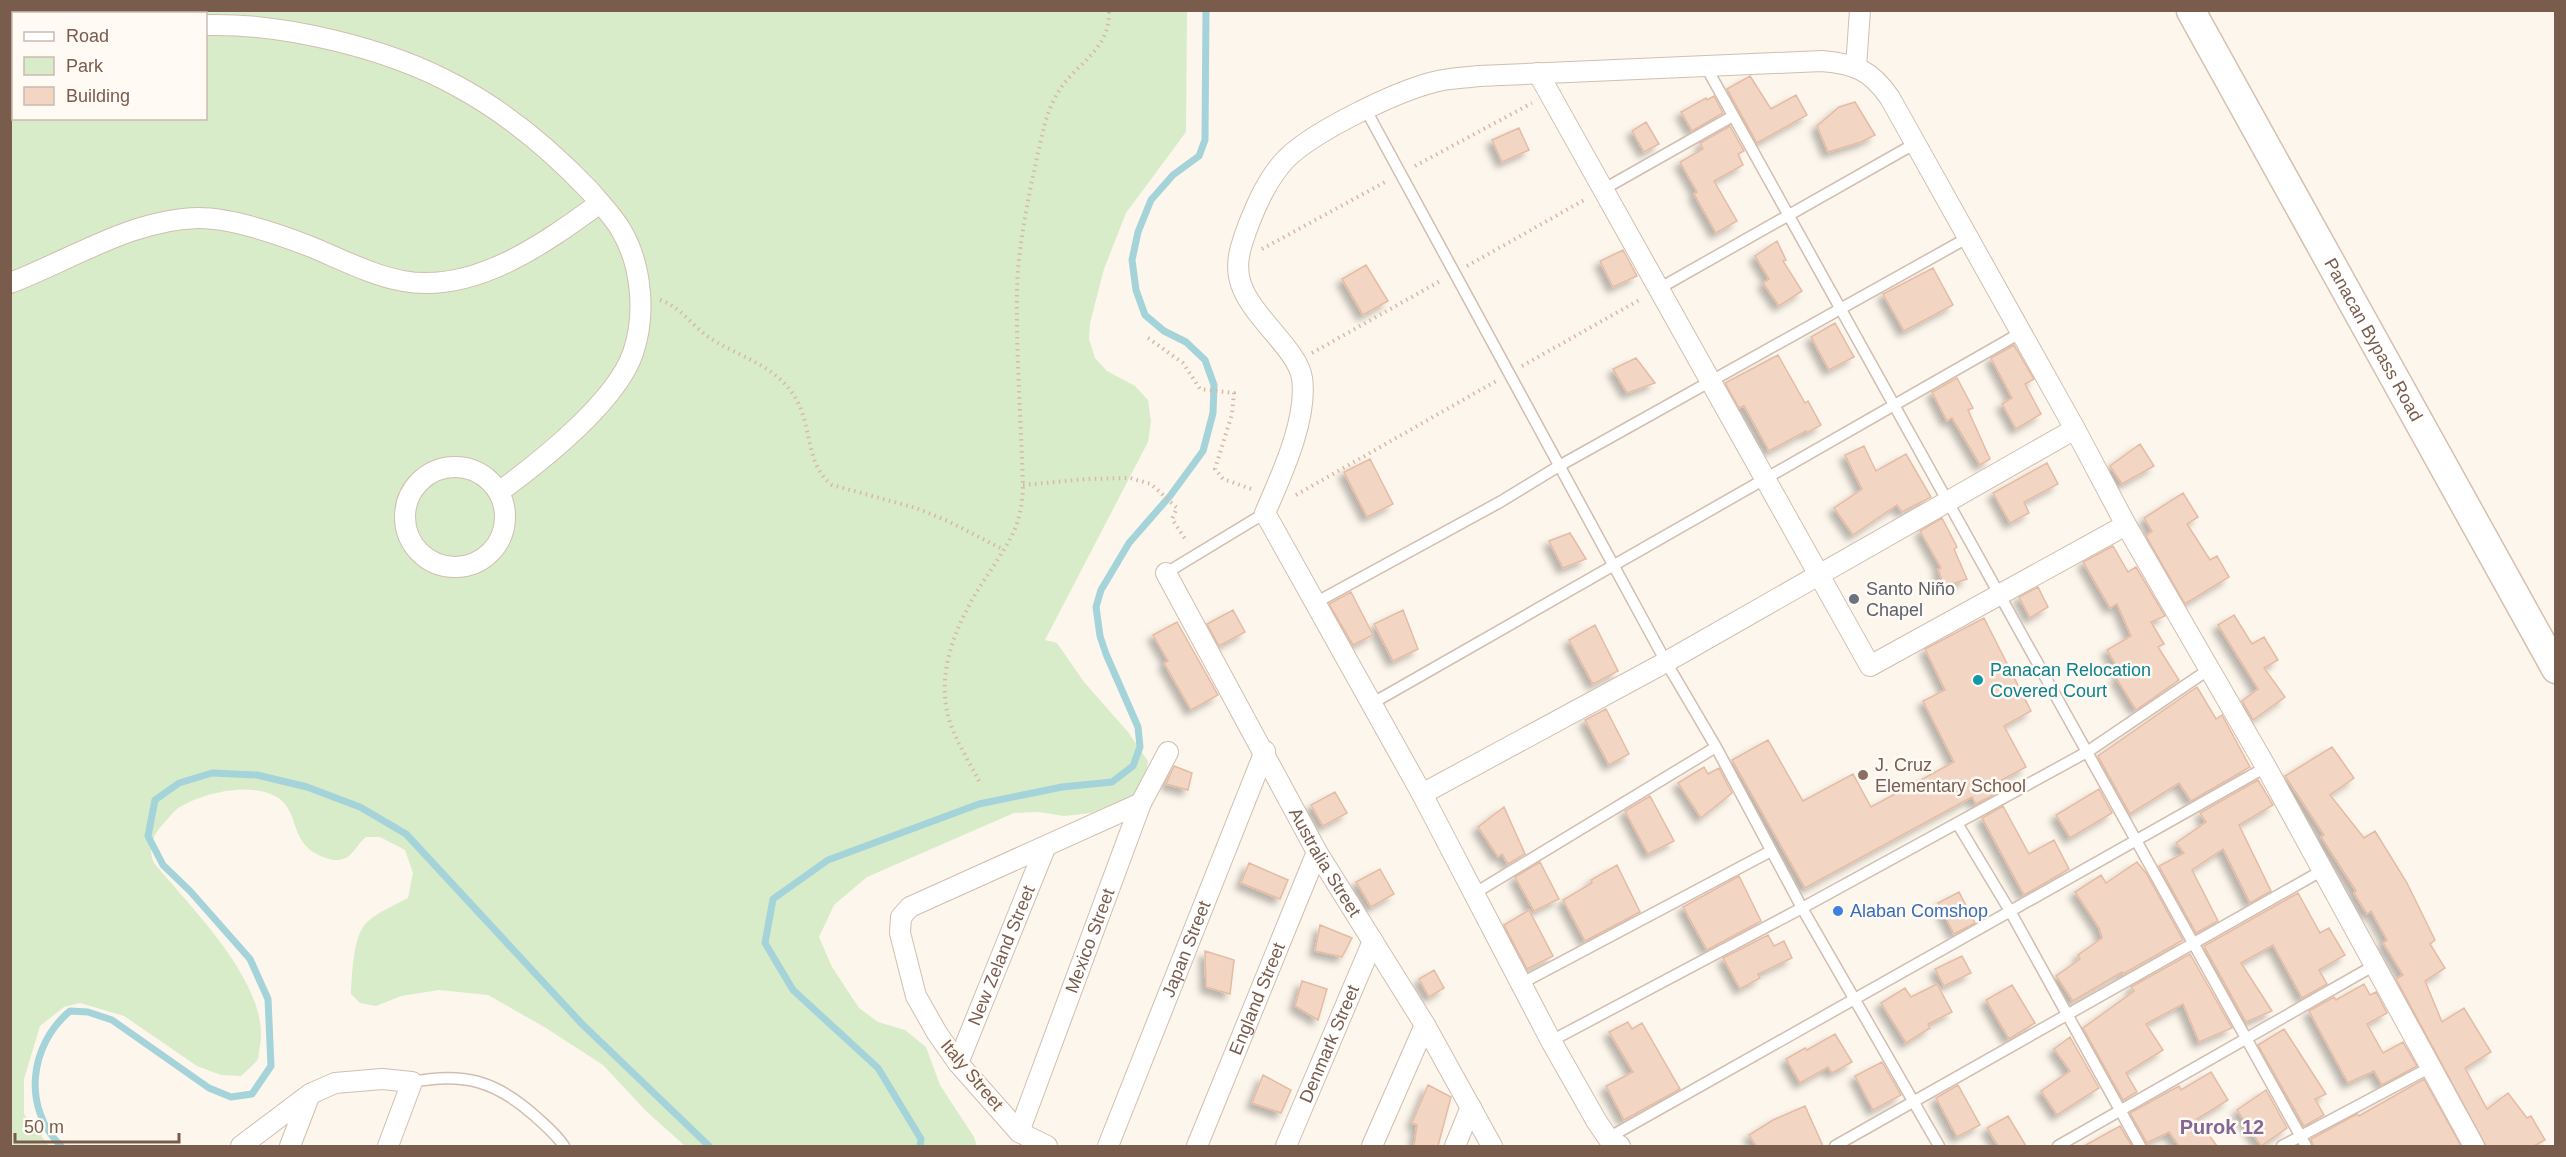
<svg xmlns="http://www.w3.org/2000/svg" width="2566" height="1157" viewBox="0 0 2566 1157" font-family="Arial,sans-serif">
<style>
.green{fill:#d8ecc9;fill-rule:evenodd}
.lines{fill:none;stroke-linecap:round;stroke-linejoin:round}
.stream{stroke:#a5d3da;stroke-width:7}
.building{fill:#f3d5c3;stroke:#e6bba3;stroke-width:1.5;filter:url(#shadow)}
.service-casing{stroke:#d1beb0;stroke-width:13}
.minor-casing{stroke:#d1beb0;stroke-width:22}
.secondary-casing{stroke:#d6c0b0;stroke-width:31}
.path{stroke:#d9b8a5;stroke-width:4;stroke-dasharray:1.5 4.5;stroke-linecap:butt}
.service{stroke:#fff;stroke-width:10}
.minor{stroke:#fff;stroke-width:20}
.secondary{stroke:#fff;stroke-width:28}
.worship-dot{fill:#6b7280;stroke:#fffaf3;stroke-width:2}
.culture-dot{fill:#0f9aa8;stroke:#fffaf3;stroke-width:2}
.education-dot{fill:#8d6e63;stroke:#fffaf3;stroke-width:2}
.shop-dot{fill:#3f7fe0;stroke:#fffaf3;stroke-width:2}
.labels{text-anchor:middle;stroke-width:5;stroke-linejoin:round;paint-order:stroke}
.street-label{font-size:18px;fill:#7a5c4d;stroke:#fffaf3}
.worship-label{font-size:18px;fill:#5b616d;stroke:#fffaf3;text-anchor:start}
.culture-label{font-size:18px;fill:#0d838f;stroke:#fffaf3;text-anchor:start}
.education-label{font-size:18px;fill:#785e54;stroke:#fffaf3;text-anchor:start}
.shop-label{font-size:18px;fill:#366cbe;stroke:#fffaf3;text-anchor:start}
.neighbourhood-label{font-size:20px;font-weight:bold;fill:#846695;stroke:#fffaf3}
</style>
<defs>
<filter id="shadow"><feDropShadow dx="-5.5" dy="5.5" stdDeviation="3" flood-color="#0004"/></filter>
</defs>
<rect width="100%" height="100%" fill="#fdf6ec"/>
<!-- green -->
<path class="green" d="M11 11H1187L1186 132 1126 213 1104 269 1090 323 1089 339 1095 358 1107 371 1135 386 1148 400 1151 421 1148 442 1045 640 1057 643 1084 682 1128 732 1148 761 1146 777 1131 798 1091 813 1064 816 1039 812 1014 813 867 877 834 905 819 937 832 967 859 1008 878 1022 905 1030 926 1047 940 1085 974 1137 977 1146H685L646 1111 603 1065 546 1028 488 995 439 990 401 996 376 1006 360 1003 351 994C352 975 353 935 367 922 378 912 395 905 408 898L413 873 405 850 380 837H366C358 843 353 856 343 859 338 861 331 860 326 858 287 845 302 813 277 797 251 781 200 793 177 809 172 813 168 819 164 823 153 835 147 847 154 863 190 907 271 985 260 1046 259 1049 259 1056 258 1059 254 1065 246 1071 241 1076L221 1075 197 1066 124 1016 80 1003 64 1007 40 1026 24 1079V1114L49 1146H11ZM14 14H206V118H14Z"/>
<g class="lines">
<!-- stream -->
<path class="stream" d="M61 1146C22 1108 29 1045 70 1011L88 1012 112 1020 209 1088 231 1097 252 1094 271 1066 268 999 250 959 190 891 163 865 148 836 155 800 179 783 212 773 257 775 307 787 360 807 406 834 582 1024 709 1146
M920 1146 921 1139 878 1068 793 990 765 943 773 899 828 860 979 804 1062 787 1112 782 1133 766 1140 747 1138 727 1106 654 1100 636 1096 607 1101 590 1129 543 1170 496 1203 451 1213 413 1214 385 1205 360 1186 342 1164 331 1145 315 1136 290 1132 260 1138 232 1151 200 1173 175 1199 156 1205 140 1206 10"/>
</g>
<!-- building -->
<path class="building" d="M1750 76 1771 109 1796 95 1807 115 1757 143 1727 89Z
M1714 96 1723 113 1692 131 1681 112 1706 98 1707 100Z
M1855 102 1875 135 1861 142 1828 152 1817 126 1839 107Z
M1646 122 1659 144 1644 152 1632 131Z
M1730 126 1744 151 1738 154 1743 165 1714 181 1737 221 1716 233 1694 194 1697 192 1680 162 1703 149 1700 143Z
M1519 128 1529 150 1502 162 1492 140Z
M1777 241 1786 260 1783 261 1802 291 1779 306 1763 283 1769 279 1755 256Z
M1623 250 1637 276 1613 287 1600 261Z
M1366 265 1388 301 1363 315 1342 279Z
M1933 268 1953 305 1904 331 1883 294Z
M1835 323 1854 357 1829 370 1811 337Z
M2014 345 2034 379 2025 384 2041 414 2016 429 2002 404 2012 398 1991 358Z
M1778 355 1805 403 1808 401 1821 425 1807 433 1806 431 1769 451 1744 406 1739 408 1725 383Z
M1636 358 1655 383 1627 393 1613 369Z
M1957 378 1973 408 1968 410 1990 459 1980 465 1952 418 1947 421 1932 392Z
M2140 444 2154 466 2122 484 2110 466Z
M1864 446 1876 471 1906 454 1931 497 1902 512 1897 505 1853 535 1834 508 1862 489 1845 455Z
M1370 459 1393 504 1367 517 1344 472Z
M2047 463 2058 484 2024 502 2029 513 2010 523 1993 493Z
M2183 493 2198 517 2187 524 2210 560 2217 556 2229 577 2185 604 2146 536 2152 531 2144 518Z
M1942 518 1957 547 1954 549 1967 579 1944 587 1938 569 1941 568 1920 531Z
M1570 533 1586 559 1563 568 1549 541Z
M2113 546 2128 572 2136 567 2165 616 2151 622 2164 644 2158 647 2179 680 2136 710 2116 678 2121 674 2107 650 2131 636 2117 604 2110 608 2083 562Z
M2038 587 2048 607 2030 618 2019 597Z
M1351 592 1373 635 1353 645 1329 604Z
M1233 610 1245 632 1219 646 1207 624Z
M1403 610 1418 649 1393 661 1374 624Z
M2234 615 2252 644 2264 637 2278 660 2264 668 2285 697 2253 720 2242 701 2258 689 2218 625Z
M1984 618 2031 711 2004 726 2026 767 1994 784 1997 793 1976 804 1972 797 1805 888 1732 760 1768 740 1803 801 1853 774 1871 807 1954 762 1923 701 1945 690 1925 649Z
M1177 622 1218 695 1191 710 1164 663 1168 661 1153 635Z
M1595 625 1618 671 1593 684 1569 640Z
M2197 687 2216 719 2222 715 2250 767 2191 801 2179 783 2130 814 2098 756Z
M1606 709 1629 754 1609 765 1585 720Z
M2332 747 2354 778 2330 795 2364 838 2375 831 2407 883 2435 940 2430 944 2445 968 2425 981 2442 1022 2464 1008 2491 1052 2465 1068 2487 1109 2508 1093 2527 1118 2531 1116 2545 1140 2534 1146H2486L2396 979 2403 975 2383 943 2387 940 2371 911 2367 914 2354 893 2356 891 2321 837 2324 835 2285 776Z
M1174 766 1192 773 1188 790 1166 784Z
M1704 767 1708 774 1719 768 1732 793 1701 818 1678 783Z
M2258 780 2273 805 2239 825 2271 891 2250 903 2223 849 2192 870 2218 921 2196 933 2159 866 2184 853 2176 843 2206 822 2200 813Z
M2099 789 2112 813 2070 838 2056 815Z
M1335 792 1347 813 1323 826 1311 805Z
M1650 796 1674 841 1648 854 1625 811Z
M2003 806 2029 854 2054 840 2069 869 2024 895 1982 818Z
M1504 807 1525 854 1508 864 1502 854 1498 857 1478 827Z
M1540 862 1559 899 1534 911 1515 877Z
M2137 862 2146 873 2183 940 2123 974 2122 972 2073 1001 2056 976 2080 959 2078 955 2102 938 2099 928 2075 892 2101 875 2106 883Z
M1249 863 1288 880 1280 899 1241 883Z
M1617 865 1640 912 1585 941 1563 900 1592 883 1591 880Z
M1380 869 1394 894 1371 907 1356 882Z
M1739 876 1761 921 1707 950 1683 907Z
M1959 892 1975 923 1954 934 1938 903Z
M2298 893 2320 933 2329 928 2345 955 2319 970 2327 984 2302 998 2273 945 2241 963 2272 1011 2246 1022 2204 946Z
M1529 910 1553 956 1527 969 1504 925Z
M1320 925 1352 938 1342 957 1315 951Z
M1768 935 1774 946 1784 941 1792 958 1758 974 1760 978 1740 989 1723 958Z
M1205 951 1234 960 1230 994 1206 987Z
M2190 954 2232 1028 2199 1042 2183 1004 2146 1024 2163 1050 2126 1073 2137 1092 2123 1100 2083 1028 2134 991 2131 987Z
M1962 956 1971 973 1944 986 1935 969Z
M1434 970 1444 988 1429 997 1419 979Z
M1302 981 1327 989 1318 1020 1295 1006Z
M1937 984 1952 1012 1928 1024 1930 1028 1906 1043 1881 1003 1905 988 1911 997Z
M2364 984 2370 995 2376 992 2387 1013 2367 1024 2383 1053 2403 1042 2417 1066 2382 1085 2374 1071 2348 1083 2309 1011 2334 997 2336 1000Z
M2012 985 2035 1023 2009 1039 1986 1000Z
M1628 1022 1632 1029 1642 1023 1680 1089 1624 1120 1606 1086 1633 1072 1609 1032Z
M2284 1029 2326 1094 2315 1099 2324 1115 2304 1126 2258 1045Z
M1835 1034 1852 1062 1832 1073 1828 1067 1800 1083 1786 1059 1805 1048 1807 1050Z
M2070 1037 2099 1088 2057 1115 2041 1091 2070 1071 2054 1049Z
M1882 1062 1901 1095 1873 1110 1855 1076Z
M2211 1072 2228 1100 2197 1119 2217 1146H2179L2169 1132 2147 1143 2130 1113 2179 1086 2181 1090Z
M1263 1075 1291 1090 1281 1113 1252 1103Z
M2424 1079 2461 1146H2313L2311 1139 2357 1114 2359 1116Z
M1428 1085 1451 1097 1438 1146H1414L1417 1125 1412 1123Z
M1958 1085 1980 1125 1957 1137 1936 1098Z
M2266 1090 2287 1128 2261 1146 2237 1110Z
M1805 1106 1823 1146H1756L1749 1135 1773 1120Z
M2008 1116 2026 1146H1998L1987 1128Z
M2120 1126 2132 1146H2084Z"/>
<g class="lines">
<!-- service casing -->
<g class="service-casing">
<path id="service" d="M1705 65 2306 1146
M1366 110 1666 662 1716 747 1802 908 1939 1146
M1604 189 1733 116
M1660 288 1916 143
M1166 573 1265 513
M1315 603 1500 502 1559 466 1969 237
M1371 704 2022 332
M1957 823 2010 911 2140 1146
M1475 893 1716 747
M1522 983 1771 851
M1551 1041 1802 908 2087 752 2208 670
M412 1082C464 1072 496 1081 535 1116 546 1126 556 1134 564 1146
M1608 1138 2266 767
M1835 1146 2323 870
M2058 1146 2375 965
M2282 1146 2431 1067"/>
</g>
<!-- minor casing -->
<g class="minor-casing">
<g id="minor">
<path d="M206 25C283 23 387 48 455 85 506 112 551 150 590 191 600 203 613 216 621 230 642 265 646 315 633 353 616 402 540 462 499 492"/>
<path d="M10 67 14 66"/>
<path d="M1856 67 1860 10"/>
<path d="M1538 73 1870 666 2126 525"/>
<path d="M10 283C71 260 132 219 199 218 231 218 278 234 309 246 339 258 370 275 403 281 475 294 545 243 600 203"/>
<circle cx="455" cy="517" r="50"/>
<path id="s1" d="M1166 573 1317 852 1425 1025 1492 1146"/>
<path d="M1422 794 1666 662 2075 429"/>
<path id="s2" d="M958 1063 1045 848"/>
<path id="s3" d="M1019 1132 1141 803 1168 752"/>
<path d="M241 1146 310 1094 335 1083 382 1079 412 1082 388 1146"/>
<path d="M290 1146 310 1094"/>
<path d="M1047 1146 1019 1132 958 1063 937 1033 916 996 900 933 901 917 910 907 1141 803"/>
<path id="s4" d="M1108 1146 1265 751"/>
<path id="s5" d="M1197 1146 1317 852"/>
<path id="s6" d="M1286 1146 1373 941"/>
<path d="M1372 1146 1425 1025"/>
<path d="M1455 1146 1471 1107"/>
<path d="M1620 1146 1608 1138 1597 1122 1551 1041 1422 794 1265 513C1281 476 1308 419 1302 378 1298 350 1251 316 1241 284 1234 264 1241 245 1248 226 1257 203 1268 178 1286 159 1314 131 1395 92 1434 82 1448 78 1464 78 1479 76L1822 61C1855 64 1871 70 1890 98L2075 429 2126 525 2266 767 2474 1146"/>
</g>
</g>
<!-- secondary casing -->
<g class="secondary-casing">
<g id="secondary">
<path id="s7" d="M2191 11 2556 669"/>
</g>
</g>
<!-- path -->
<path class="path" d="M1415 166 1532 103
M1262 249 1387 181
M1467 266 1586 199
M660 300C679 306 691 324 707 336 740 359 782 365 800 407 811 433 808 467 832 485L916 508 948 521 1004 550
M1148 338 1183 363 1200 389 1234 393 1232 414 1215 469 1223 479 1254 490
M1312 353 1442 280
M1522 366 1641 299
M1023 485 1087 479 1130 478 1151 484 1177 508 1172 519 1187 542
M1296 495 1498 380
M979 781C969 761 955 740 949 719 934 668 961 614 989 573 1010 540 1022 526 1023 485 1021 420 1016 354 1017 289 1018 241 1033 174 1044 127 1047 114 1053 100 1060 89 1079 61 1110 50 1109 10"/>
<!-- service -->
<use href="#service" class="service"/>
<!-- minor -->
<use href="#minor" class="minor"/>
<!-- secondary -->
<use href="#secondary" class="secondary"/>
</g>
<!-- markers -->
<circle class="worship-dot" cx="1854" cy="599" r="6"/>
<circle class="culture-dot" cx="1978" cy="680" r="6"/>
<circle class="education-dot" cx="1863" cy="775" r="6"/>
<circle class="shop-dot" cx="1838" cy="911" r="6"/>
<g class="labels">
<!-- street labels -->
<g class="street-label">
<text dy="6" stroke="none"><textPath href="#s7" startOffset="376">Panacan Bypass Road</textPath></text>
<text dy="6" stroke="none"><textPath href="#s1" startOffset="330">Australia Street</textPath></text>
<text dy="6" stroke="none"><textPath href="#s3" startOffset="204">Mexico Street</textPath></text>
<text dy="6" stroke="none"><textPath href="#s4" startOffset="212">Japan Street</textPath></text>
<text dy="6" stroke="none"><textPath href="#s2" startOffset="116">New Zeland Street</textPath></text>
<text dy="6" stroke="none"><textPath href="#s5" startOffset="159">England Street</textPath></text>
<text dy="6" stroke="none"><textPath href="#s6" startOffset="111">Denmark Street</textPath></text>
<text transform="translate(972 1075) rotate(50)" y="6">Italy Street</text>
</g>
<!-- worship labels -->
<g class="worship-label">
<text x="1866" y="595">Santo Niño<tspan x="1866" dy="21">Chapel</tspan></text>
</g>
<!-- culture labels -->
<g class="culture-label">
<text x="1990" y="676">Panacan Relocation<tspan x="1990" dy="21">Covered Court</tspan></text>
</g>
<!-- education labels -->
<g class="education-label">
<text x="1875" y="771">J. Cruz<tspan x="1875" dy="21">Elementary School</tspan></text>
</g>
<!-- shop labels -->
<g class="shop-label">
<text x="1850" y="917">Alaban Comshop</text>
</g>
<!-- neighbourhood labels -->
<g class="neighbourhood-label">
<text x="2222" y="1134">Purok 12</text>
</g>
</g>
<!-- border -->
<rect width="2566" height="1157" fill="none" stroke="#7a5c4d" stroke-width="24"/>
<!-- legend -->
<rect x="12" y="12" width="195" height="108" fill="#fffaf3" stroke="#cabbb1" stroke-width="1.5"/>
<rect x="24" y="32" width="30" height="9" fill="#ffffff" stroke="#cabbb1" stroke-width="1.5"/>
<text x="66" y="42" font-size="18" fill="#7a5c4d">Road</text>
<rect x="24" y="57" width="30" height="18" fill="#d8ecc9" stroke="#cabbb1" stroke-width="1.5"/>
<text x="66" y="72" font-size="18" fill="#7a5c4d">Park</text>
<rect x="24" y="87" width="30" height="18" fill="#f3d5c3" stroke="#cabbb1" stroke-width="1.5"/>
<text x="66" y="102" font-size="18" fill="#7a5c4d">Building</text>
<!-- scale -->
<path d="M15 1133v9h164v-9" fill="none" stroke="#7a5c4d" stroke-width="3"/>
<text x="24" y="1133" font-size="18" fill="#7a5c4d" stroke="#fffaf3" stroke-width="4.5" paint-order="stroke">50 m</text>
</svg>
